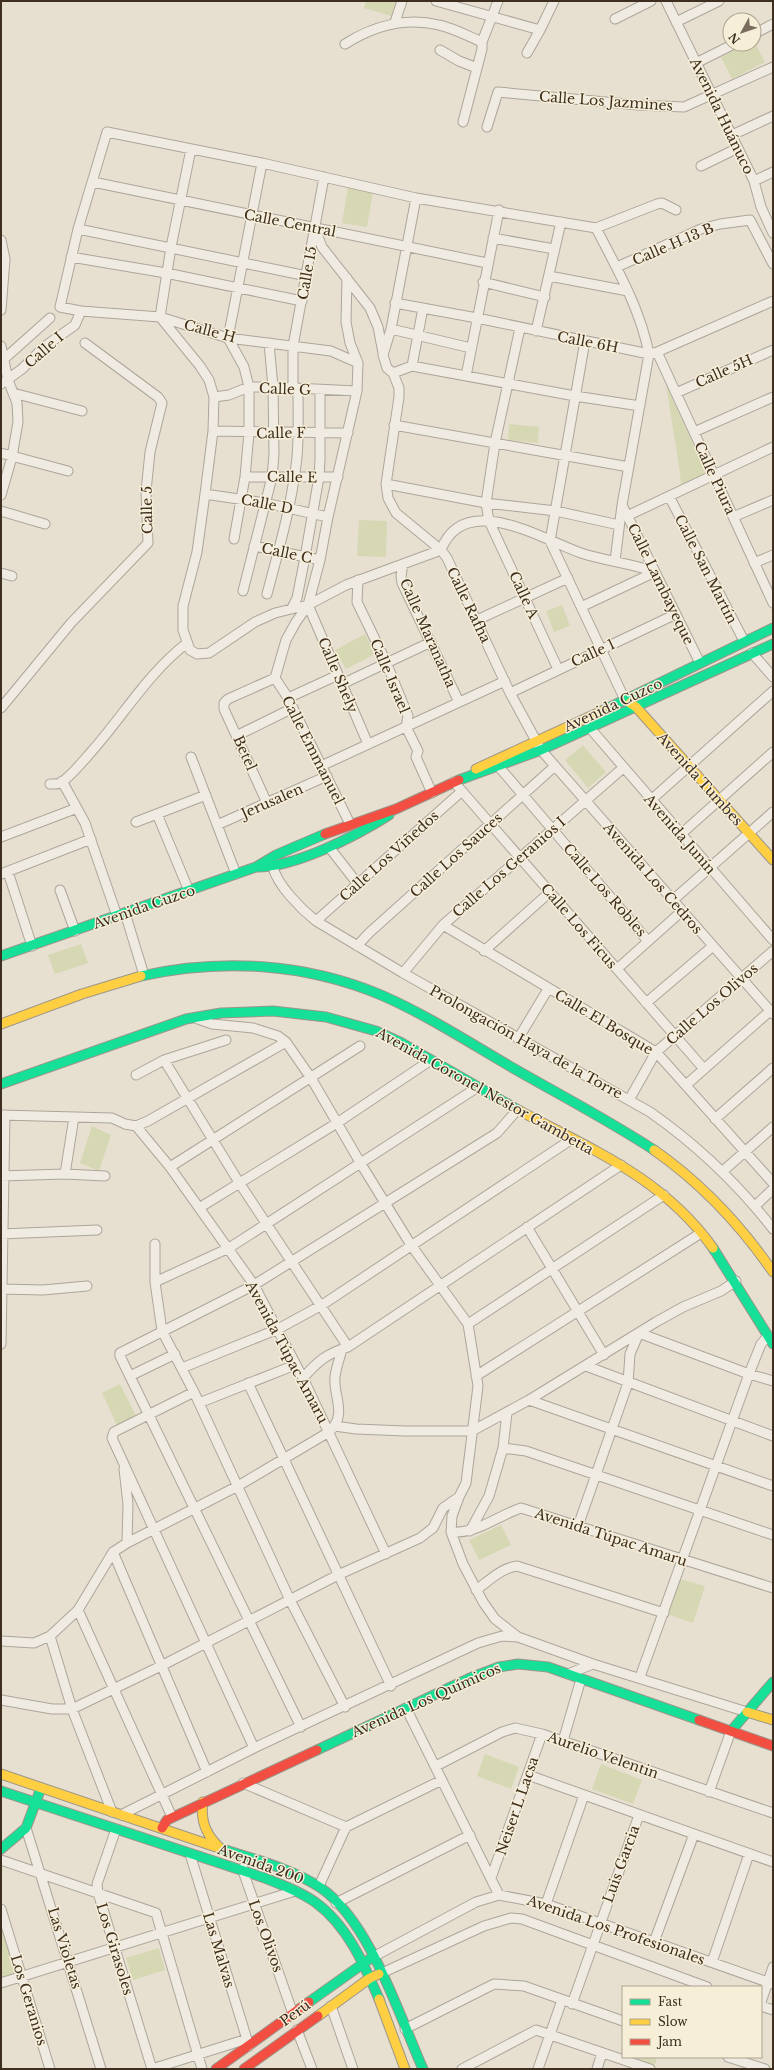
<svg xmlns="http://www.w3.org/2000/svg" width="774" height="2070" viewBox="0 0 774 2070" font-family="'Libre Baskerville',serif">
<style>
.green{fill:#d6d7b3}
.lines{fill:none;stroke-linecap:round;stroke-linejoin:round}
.street-casing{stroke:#ada599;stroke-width:11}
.fast-casing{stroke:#9c958a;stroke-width:11}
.slow-casing{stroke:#9c958a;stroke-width:11}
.jam-casing{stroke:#9c958a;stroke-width:11}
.street{stroke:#efebe3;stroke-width:9}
.fast{stroke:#16e098;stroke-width:9}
.slow{stroke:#ffcf43;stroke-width:9}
.jam{stroke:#f24e42;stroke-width:9}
.labels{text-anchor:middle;stroke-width:3;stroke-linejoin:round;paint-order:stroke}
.street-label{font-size:14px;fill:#3d2e20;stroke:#f7eed8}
</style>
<rect width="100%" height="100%" fill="#e7e0d1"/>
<!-- green -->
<path class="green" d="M366 1H396L391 16 364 8Z
M754 41 765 62 732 79 721 57 747 44H754Z
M348 187 373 192 367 227 342 223Z
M666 385 707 474 681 485 680 472Z
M509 424 539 427 538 443 508 440Z
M359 520 387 521 386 557 357 556Z
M562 605 570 626 554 632 546 611Z
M365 634 375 654 346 669 335 650Z
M583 745 606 772 588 788 565 760Z
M81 944 88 963 55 974 48 955Z
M92 1126 111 1135 99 1171 80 1163Z
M120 1384 136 1416 117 1425 102 1393Z
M501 1525 511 1545 479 1560 469 1540Z
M679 1579 705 1586 693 1623 667 1614Z
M485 1754 519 1767 511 1789 477 1776Z
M601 1764 642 1780 633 1804 592 1789Z
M1 1927 17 1975 1 1980Z
M159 1948 165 1970 133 1980 126 1958Z
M632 2057H657L655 2065Z"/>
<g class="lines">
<!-- street casing -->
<g class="street-casing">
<path id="street" d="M436 1 540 30
M666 1 754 181 761 207 773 233
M615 19 651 1
M395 22 402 1
M676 22 719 1
M754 34 773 24
M345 44C373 26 406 17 439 25 453 28 468 36 482 42
M440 50 459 61 477 68
M527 53 540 30 554 1
M696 63 734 44
M463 122 482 49V42L498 1
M487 127 498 92 638 105 684 107 773 67
M732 135 773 116
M191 149 171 247 160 317 200 366 209 380 214 397 213 431 205 494 197 552 183 606V630L190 650 197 654 209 653 255 622 275 613 308 605 346 585 441 550C464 490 542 539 581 553 605 561 631 563 655 572
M701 166 738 148
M754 181 773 172
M93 182 487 263
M416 198 391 329 383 355 387 368 393 373 399 388V397L386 484 388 498 396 513 441 550 447 558 510 693 541 750 773 1014
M596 228C617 269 640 308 649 354L622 505 615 561
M78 229 307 276
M315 229 322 247 370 308 378 327 383 353
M493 238 554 249
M1 240 5 259 1 310
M71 257 166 273 302 301
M617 267 701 229 720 224 750 220 773 264
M549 276 628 291
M483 282 545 297
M395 303 477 318 649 354 657 352 773 301
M520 328 495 443 486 503 489 521 558 669
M391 329 471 348
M536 331 561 222
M585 341 550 541 625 700
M1 346 8 380 17 403 18 422 12 457 1 495
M657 352 773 603
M3 360 50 318
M358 363 331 351 228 338 160 317 81 311 60 307 78 229 107 132 262 163 416 198 596 228 657 204 662 203 676 210
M412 366 423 308
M393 373 412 366 575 396 640 406
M466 376 499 210
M1 384 22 369 44 347 75 325 81 311
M293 388V346L324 177
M13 393 82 411
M676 393 773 350
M214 397 229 395 249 387H273L357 391
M394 425 629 467
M213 431 348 433
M694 432 773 397
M1 453 68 471
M245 477H338
M386 484 486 503 556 511 619 525
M205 494 265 503 328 517
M669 496 744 641
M622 505 700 663
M1 511 45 524
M627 516 773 447
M733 517 773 500
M234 539 245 477 249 433V387L244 367 228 338 262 163
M254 546 320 560
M754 563 773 555
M403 564 401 576 402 583 459 702
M1 573 12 576
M358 580 357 602 386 662 408 716 406 727 418 751 416 757 432 793
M243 591 272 477 274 454 273 387 269 343
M267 594C279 549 292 504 297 457 299 435 298 411 298 389
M308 605 368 744
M581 607 655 572
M292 608 297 598 305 557 319 477 320 459V390
M477 620 568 578
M752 653 773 677
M275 678 286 640 296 622 308 605 320 560 328 517 357 391 358 363 350 343 346 322 347 278
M275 678 288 698 350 824
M342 684 431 642
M510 693 676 614
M288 698 338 675
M1 708 71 623 148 543 146 491 150 452 162 403 158 397 85 343
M589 727 773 940
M238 735 293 708
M191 757 236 874
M321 766 505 681
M499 767 648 941
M62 781 85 823 117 916
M454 782 704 1069
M50 784C55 784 58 785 62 782 73 774 83 761 92 751 123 716 149 672 187 643
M651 800 773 691
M267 803 224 709V703L228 699 275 678
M157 814 189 891
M136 822 206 795
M217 825 327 776
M680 835 773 752
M1 837 77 808
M329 847 357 883
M273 867C277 885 301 909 316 921L403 973 650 1112C697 1145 738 1184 773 1229
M8 872 32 946
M1 874 91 839
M60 890 75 931
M673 900 773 812
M125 913 144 975
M316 921 462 791
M443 925 656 1052 773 1183
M357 946 369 933 555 766
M484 951 550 892
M617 969 682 911
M403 973 443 925 623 768
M646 1003 713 946
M518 1039 548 989
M164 1060 240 1184 348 1347
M136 1075 164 1060 226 1040
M686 1085 770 1011
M629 1100 656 1052 773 951
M1 1115 112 1118 125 1124 136 1126 148 1121 286 1042
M715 1119 773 1068
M136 1126 170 1167 254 1285 303 1378 386 1554
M170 1167 360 1046
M723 1171 773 1127
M65 1174 74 1117
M1 1176 65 1174 105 1176
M755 1206 773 1189
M199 1208 337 1123 431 1060
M527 1227 604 1355
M1 1234 97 1230
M155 1244V1282L162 1331 194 1392 290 1600 345 1707
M155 1282 229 1248 478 1087
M1 1289 43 1290 87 1286
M468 1324 664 1195
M1 1344 5 1115
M586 1366 773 1436
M182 1368 278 1329 322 1305 572 1139
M130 1376 175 1354
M476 1376 701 1233
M303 1378C318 1361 326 1354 348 1347L621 1165
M248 1383 391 1686
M194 1392 114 1432 112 1438 254 1748
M529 1400 773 1486
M199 1403 295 1365
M335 1426 356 1429 405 1431H472L529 1400 656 1322 683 1307 721 1291 736 1281
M503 1448 526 1451 773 1535
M124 1469 128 1504 127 1543
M459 1497 452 1516 451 1532 463 1564 483 1602 495 1619 518 1637 593 1664
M578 1526 628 1383 630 1354 639 1333 749 1374 773 1381
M470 1531 489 1496 503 1448 507 1413
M451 1532C477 1534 497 1516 521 1508L773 1588
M113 1552 207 1772
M476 1590C489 1581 501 1568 517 1566L664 1613
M78 1610 172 1817
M50 1636 72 1709 112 1812
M1 1641 34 1643 50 1636 78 1610 113 1552 127 1543 238 1486 329 1432C348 1414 333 1397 335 1377 336 1367 340 1358 342 1349
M568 1674 593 1664 747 1712
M640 1677 749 1374 761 1344 768 1336
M1 1700 52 1709H72L161 1666 338 1575 420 1538 433 1528 443 1508 459 1497 466 1483 478 1386 468 1324 411 1245 361 1164 311 1078 286 1042 278 1036 253 1028 212 1024 198 1019
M406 1708 499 1895
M301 1727 120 1356V1353L254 1285 497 1133 517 1110
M563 1741 581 1679
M436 1766 502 1732 515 1728 542 1734 773 1813
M528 1775 773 1862
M243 1783 346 1827
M709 1792 731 1731
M121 1815 254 1748 478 1643 502 1636 518 1637
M26 1828 101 2069
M116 1829 97 1884 98 1893 152 2069
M190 1854 249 2046
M1 1860 156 1913 202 2069
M243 1868V1871L293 2014
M491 1878 542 1734
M319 1886 346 1827 442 1780
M336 1903 470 1835
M546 1904 584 1795
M1 1909 50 2069
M654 1942 694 1834
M373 1957 476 1902 499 1895 546 1904 773 1984
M712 1962 749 1854
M382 1973 484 1926 511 1918 522 1919 707 1987
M1 1983 295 1891
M761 2002 773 1967
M572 2004 639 1815
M331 2006 353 2069
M761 2006 773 2010
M405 2029 494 1984 524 1986 623 2021
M297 2030 312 2069
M728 2057 765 2069
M152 2069 247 2039
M462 2069 536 2030 650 2069
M538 2069 562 2000
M597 2069 602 2053"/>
</g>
<!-- fast casing -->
<g class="fast-casing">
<path id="fast" d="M602 711 773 628
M459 780 541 750 773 644
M257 867C296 867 356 836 389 815
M1 956 256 867 276 855 325 834
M141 976C221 958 305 963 381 995 427 1015 470 1043 513 1068 560 1095 608 1120 654 1150
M1 1084 186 1019 221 1013 273 1011 326 1017 376 1031 400 1042 520 1111
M713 1248 773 1344
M731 1731 773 1682
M317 1750 470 1678 499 1667 518 1664 548 1667 699 1720
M1 1791 262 1877C280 1884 299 1891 315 1902 347 1925 364 1964 379 1999
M219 1848C253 1859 291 1868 321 1888 370 1922 399 2015 423 2069
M1 1849 26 1828 41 1788
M309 2002 371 1958"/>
</g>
<!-- slow casing -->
<g class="slow-casing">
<path id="slow" d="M630 703 636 707 773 860
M476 769 602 711
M1 1024 82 994 141 976
M520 1111C593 1150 664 1179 713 1248
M654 1150C701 1183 740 1224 773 1272
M747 1712 773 1720
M1 1774 219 1848
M203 1802C200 1821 206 1835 220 1848
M379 1999 405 2069
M318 2016 370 1978 379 1974"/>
</g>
<!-- jam casing -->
<g class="jam-casing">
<path id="jam" d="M325 834 396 809 459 780
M699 1720 773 1746
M162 1828 167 1820 317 1750
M216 2069 309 2002
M244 2069 318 2016"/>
</g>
<!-- street -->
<use href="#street" class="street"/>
<!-- fast -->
<use href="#fast" class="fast"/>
<!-- slow -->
<use href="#slow" class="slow"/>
<!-- jam -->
<use href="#jam" class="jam"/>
</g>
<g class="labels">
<!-- street labels -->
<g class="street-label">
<text transform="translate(606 101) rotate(4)" y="5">Calle Los Jazmines</text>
<text transform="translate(722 116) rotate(64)" y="5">Avenida Huánuco</text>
<text transform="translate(290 223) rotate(11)" y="5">Calle Central</text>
<text transform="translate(673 244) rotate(-23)" y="5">Calle H 13 B</text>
<text transform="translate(307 273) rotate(-80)" y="5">Calle 15</text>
<text transform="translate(210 331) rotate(15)" y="5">Calle H</text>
<text transform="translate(588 342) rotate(11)" y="5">Calle 6H</text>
<text transform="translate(44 350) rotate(-41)" y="5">Calle I</text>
<text transform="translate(724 371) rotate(-24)" y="5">Calle 5H</text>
<text transform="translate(285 389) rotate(2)" y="5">Calle G</text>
<text transform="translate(281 433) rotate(-1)" y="5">Calle F</text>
<text transform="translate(292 477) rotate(1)" y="5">Calle E</text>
<text transform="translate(715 478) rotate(65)" y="5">Calle Piura</text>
<text transform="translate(267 504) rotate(11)" y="5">Calle D</text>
<text transform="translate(147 510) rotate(-91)" y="5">Calle 5</text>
<text transform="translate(287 553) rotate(12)" y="5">Calle C</text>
<text transform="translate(706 569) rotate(63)" y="5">Calle San Martín</text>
<text transform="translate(661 584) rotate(64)" y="5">Calle Lambayeque</text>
<text transform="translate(524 595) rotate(65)" y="5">Calle A</text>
<text transform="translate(469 605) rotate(64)" y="5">Calle Rafha</text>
<text transform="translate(428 633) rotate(66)" y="5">Calle Maranatha</text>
<text transform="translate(593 653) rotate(-25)" y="5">Calle 1</text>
<text transform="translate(338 675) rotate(67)" y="5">Calle Shely</text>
<text transform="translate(390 676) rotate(67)" y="5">Calle Israel</text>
<text transform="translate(613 705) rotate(-25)" y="5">Avenida Cuzco</text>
<text transform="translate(313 750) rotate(63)" y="5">Calle Emmanuel</text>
<text transform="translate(245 753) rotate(66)" y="5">Betel</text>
<text transform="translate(700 779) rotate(48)" y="5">Avenida Tumbes</text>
<text transform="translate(272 801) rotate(-24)" y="5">Jerusalen</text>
<text transform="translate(680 834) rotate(49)" y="5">Avenida Junín</text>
<text transform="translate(456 855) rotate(-42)" y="5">Calle Los Sauces</text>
<text transform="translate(389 856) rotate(-42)" y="5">Calle Los Viñedos</text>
<text transform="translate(509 867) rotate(-41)" y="5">Calle Los Geranios I</text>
<text transform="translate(653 878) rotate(49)" y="5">Avenida Los Cedros</text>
<text transform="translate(605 890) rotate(49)" y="5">Calle Los Robles</text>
<text transform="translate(144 907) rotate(-19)" y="5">Avenida Cuzco</text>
<text transform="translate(579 926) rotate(49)" y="5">Calle Los Ficus</text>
<text transform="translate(712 1004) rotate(-41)" y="5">Calle Los Olivos</text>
<text transform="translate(604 1022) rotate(31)" y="5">Calle El Bosque</text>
<text transform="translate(526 1042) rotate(29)" y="5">Prolongación Haya de la Torre</text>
<text transform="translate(485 1091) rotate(29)" y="5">Avenida Coronel Nestor Gambetta</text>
<text transform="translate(287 1352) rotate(62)" y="5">Avenida Túpac Amaru</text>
<text transform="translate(611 1537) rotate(18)" y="5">Avenida Túpac Amaru</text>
<text transform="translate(426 1700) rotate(-24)" y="5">Avenida Los Químicos</text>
<text transform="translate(603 1755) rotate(19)" y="5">Aurelio Velentin</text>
<text transform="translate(517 1806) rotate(-71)" y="5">Neiser L Lacsa</text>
<text transform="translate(261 1864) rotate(20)" y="5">Avenida 200</text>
<text transform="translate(621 1864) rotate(-70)" y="5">Luis Garcia</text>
<text transform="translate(616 1930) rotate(19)" y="5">Avenida Los Profesionales</text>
<text transform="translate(266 1936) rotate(70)" y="5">Los Olivos</text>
<text transform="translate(65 1948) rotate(73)" y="5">Las Violetas</text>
<text transform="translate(115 1949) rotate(73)" y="5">Los Girasoles</text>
<text transform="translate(219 1950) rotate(73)" y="5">Las Malvas</text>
<text transform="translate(29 2000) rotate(73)" y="5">Los Geranios</text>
<text transform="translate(295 2013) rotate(-36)" y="5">Perú</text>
</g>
</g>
<!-- border -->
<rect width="774" height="2070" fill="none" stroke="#3d2e20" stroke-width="4"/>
<!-- legend -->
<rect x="622" y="1986" width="140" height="72" fill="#f7eed8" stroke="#ada18e"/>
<rect x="630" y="1999" width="20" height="6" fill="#16e098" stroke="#ada18e"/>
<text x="658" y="2006" font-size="12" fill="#3d2e20">Fast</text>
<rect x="630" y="2019" width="20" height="6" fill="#ffcf43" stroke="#ada18e"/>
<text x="658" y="2026" font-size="12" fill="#3d2e20">Slow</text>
<rect x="630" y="2039" width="20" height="6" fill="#f24e42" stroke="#ada18e"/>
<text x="658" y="2046" font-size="12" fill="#3d2e20">Jam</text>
<!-- north arrow -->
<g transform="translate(742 32) rotate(230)"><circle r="19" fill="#f7eed8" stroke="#ada18e"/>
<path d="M0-3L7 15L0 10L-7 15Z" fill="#786c5e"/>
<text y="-6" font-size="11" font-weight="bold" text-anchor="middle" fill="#3d2e20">N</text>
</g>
</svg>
